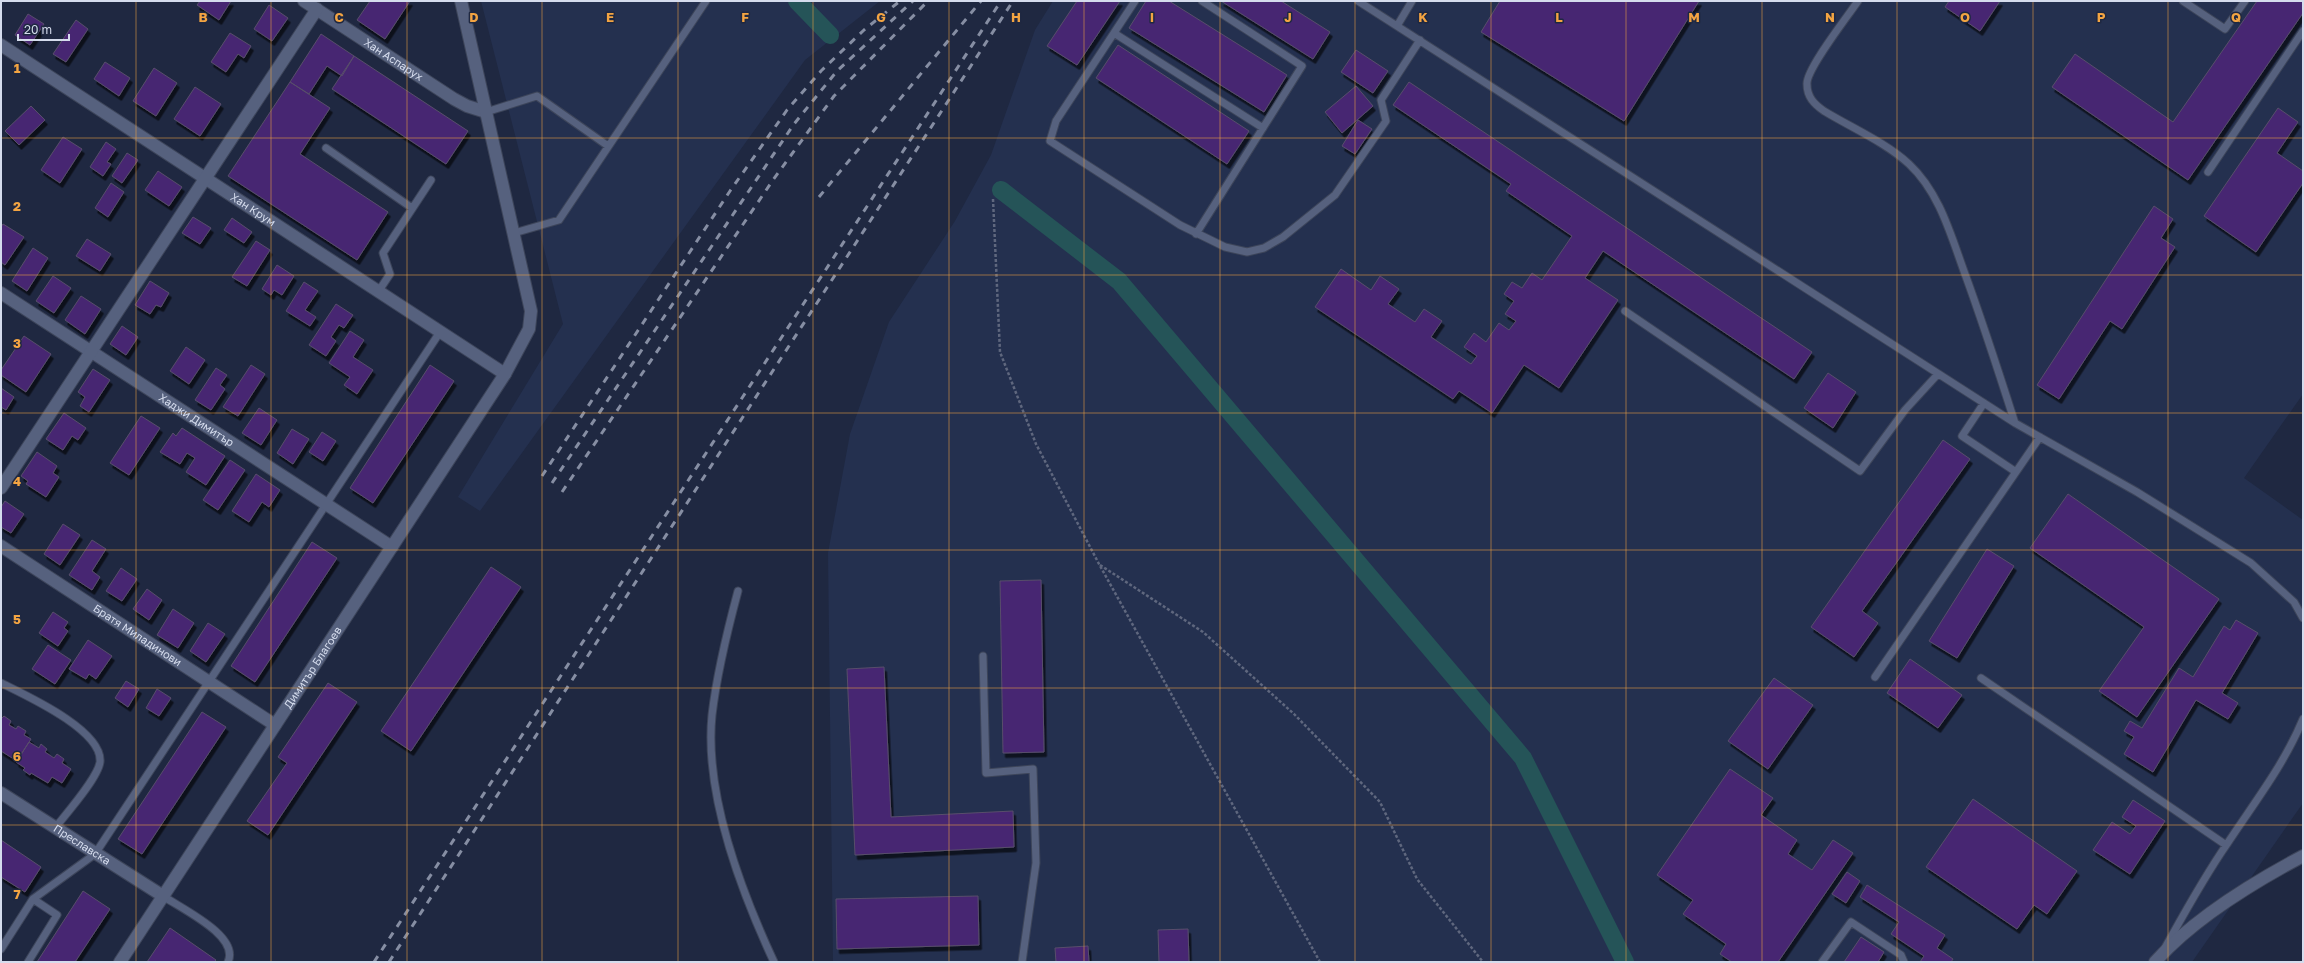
<svg xmlns="http://www.w3.org/2000/svg" width="2304" height="963" viewBox="0 0 2304 963" font-family="'Golos Text',sans-serif">
<style>
.built{fill:#24304f}
.lines{fill:none;stroke-linecap:round;stroke-linejoin:round}
.canal{stroke:#255458;stroke-width:18}
.building{fill:#472572;stroke:#584e6b;filter:url(#shadow)}
.lane-casing{stroke:#3d455a;stroke-width:9}
.street-casing{stroke:#3d455a;stroke-width:14}
.secondary-casing{stroke:#3d455a;stroke-width:14}
.path{stroke:#5f677e;stroke-width:2.5;stroke-dasharray:3 2;stroke-linecap:butt}
.lane{stroke:#56617e;stroke-width:7}
.street{stroke:#56617e;stroke-width:12}
.secondary{stroke:#56617e;stroke-width:12}
.rail{stroke:#868ea3;stroke-width:3;stroke-dasharray:7 7;stroke-linecap:butt}
.grid{fill:none;stroke:#f3a442;stroke-width:1;stroke-opacity:0.55}
.labels{text-anchor:middle;stroke-width:3;stroke-linejoin:round;paint-order:stroke}
.street-label{font-size:11px;fill:#d5dced;stroke:#1f2841}
.grid-label{font-size:13px;text-anchor:middle;font-weight:bold;fill:#f3a442;stroke:#1f2841;stroke-width:3;stroke-linejoin:round;paint-order:stroke}
</style>
<defs>
<filter id="shadow"><feDropShadow dx="2.5" dy="4.5" stdDeviation="0" flood-color="#0009"/></filter>
</defs>
<rect width="100%" height="100%" fill="#1f2841"/>
<!-- built -->
<path class="built" d="M481 1H880L805 60 480 511 458 497 563 324Z
M1053 1H2303V394L2244 478 2303 520V803L2192 962H833L828 553 850 434 889 322 955 221 991 155 1035 30Z"/>
<g class="lines">
<!-- canal -->
<path class="canal" d="M797 1 830 35
M1001 190 1119 281 1523 758 1625 962"/>
</g>
<!-- building -->
<path class="building" d="M200 1H231L219 20 197 5Z
M370 1H410L385 39 357 20Z
M1077 1H1120L1077 65 1047 46Z
M1146 1H1169L1287 75 1264 112 1129 28Z
M1221 1H1281L1330 32 1313 59Z
M1500 1H1699L1624 121 1481 32Z
M1949 1H2000L1980 31 1945 7Z
M2257 1H2303V13L2188 180 2052 87 2075 54 2173 122Z
M269 5 288 18 272 41 254 29Z
M28 14 44 24 30 45 15 35Z
M76 20 88 29 66 62 53 54Z
M230 33 251 46 244 58 238 54 226 72 211 62Z
M321 34 354 56 342 76 327 66 309 94 290 82Z
M1118 45 1249 131 1227 164 1096 78Z
M1356 50 1388 71 1373 93 1341 72Z
M354 56 468 131 446 164 332 89Z
M105 62 130 78 119 96 94 79Z
M154 68 177 83 156 116 133 101Z
M290 82 330 108 300 154 388 212 357 260 228 176Z
M1409 82 1812 352 1794 379 1603 251 1585 278 1618 300 1559 388 1524 365 1492 413 1459 391 1453 399 1315 307 1341 269 1371 290 1380 276 1399 289 1388 304 1415 322 1424 309 1442 321 1431 337 1471 364 1477 356 1464 347 1474 333 1486 342 1499 323 1509 330 1516 321 1505 314 1514 301 1504 294 1512 282 1522 288 1532 273 1542 280 1572 236 1506 191 1511 184 1393 105Z
M1356 86 1373 106 1342 133 1325 112Z
M195 87 221 104 200 136 174 119Z
M31 106 45 120 19 145 5 131Z
M2278 108 2298 122 2277 153 2303 171V183L2256 252 2204 216Z
M1358 120 1372 129 1355 154 1342 146Z
M63 137 82 149 60 183 41 170Z
M106 142 116 149 107 162 111 164 103 176 90 167Z
M127 153 138 160 122 183 112 176Z
M158 171 182 187 169 206 145 190Z
M111 183 124 192 108 217 95 208Z
M2154 206 2173 219 2161 238 2175 247 2122 329 2110 321 2059 399 2037 385Z
M193 217 211 228 200 244 182 233Z
M232 218 252 232 244 243 224 230Z
M3 224 24 237 5 265 1 262V227Z
M87 239 111 254 100 271 76 256Z
M256 241 270 250 247 286 232 277Z
M33 248 48 258 27 291 12 281Z
M277 265 294 276 282 295 274 290 271 295 262 289Z
M53 276 71 288 54 313 36 301Z
M150 281 169 293 161 307 156 305 150 314 135 305Z
M304 282 318 291 305 310 316 317 310 326 286 311Z
M81 296 101 309 85 334 65 320Z
M336 304 353 315 344 328 339 325 331 337 336 341 326 356 309 345Z
M122 326 138 337 126 355 110 344Z
M350 331 364 340 353 357 373 370 357 394 344 385 350 377 329 363Z
M24 336 51 354 26 392 1 375V370Z
M186 347 205 360 189 384 170 371Z
M251 365 265 374 238 416 223 407Z
M430 365 454 381 373 503 350 488Z
M216 368 227 375 220 385 225 389 211 410 195 400Z
M93 369 110 380 89 412 80 406 85 397 78 392Z
M1828 373 1856 392 1833 428 1804 408Z
M1 388 14 397 6 410 1 407Z
M259 408 277 420 261 445 242 433Z
M64 413 86 428 78 440 72 436 63 450 46 439Z
M141 416 160 428 129 475 110 463Z
M182 428 225 456 206 485 186 472 195 458 187 453 180 464 160 452 173 433 176 436Z
M292 429 309 439 293 464 277 453Z
M322 432 336 441 323 461 309 452Z
M1943 440 1970 459 1862 611 1878 623 1854 657 1811 627Z
M37 452 57 466 53 473 59 477 46 497 26 484 28 481 21 476Z
M230 460 245 470 218 510 203 500Z
M256 474 280 490 269 507 262 502 249 522 232 511Z
M2068 494 2219 599 2137 717 2099 691 2144 627 2030 548Z
M5 501 24 514 11 533 1 527V507Z
M63 524 80 535 60 565 44 554Z
M92 540 106 549 92 571 100 577 92 590 69 575Z
M312 542 337 558 255 682 231 666Z
M1987 549 2014 566 1957 658 1929 641Z
M491 567 521 587 411 751 381 731Z
M121 568 137 579 122 601 106 591Z
M1041 580 1044 752 1003 753 1000 581Z
M147 589 162 600 149 620 133 609Z
M173 609 194 623 178 648 157 635Z
M53 612 68 622 64 628 68 631 58 646 39 633Z
M2236 620 2258 633 2222 693 2238 703 2228 719 2196 700 2153 772 2124 754 2134 737 2124 731 2130 721 2142 728 2179 668 2193 677 2224 626 2230 630Z
M208 623 225 634 206 662 190 651Z
M88 640 112 656 96 679 89 674 86 679 69 669Z
M48 645 71 660 55 684 32 669Z
M1910 659 1962 695 1938 728 1887 693Z
M884 667 891 817 1013 811 1014 847 855 855 847 669Z
M1774 678 1813 705 1768 769 1728 741Z
M126 681 139 689 128 707 115 698Z
M328 683 357 702 268 835 247 821 287 763 278 757Z
M157 689 171 698 159 716 146 708Z
M202 712 226 727 142 854 118 839Z
M4 716 11 721 9 725 16 729 18 726 26 731 24 735 31 739 17 761 1 751V719Z
M29 742 39 748 41 744 47 749 45 752 54 758 57 754 64 759 62 763 71 769 62 783 52 777 48 783 31 773 30 775 23 770 25 768 16 762Z
M1730 769 1773 798 1761 815 1797 840 1788 854 1812 870 1833 840 1853 853 1778 962H1732L1720 954 1726 944 1683 914 1693 900 1657 875Z
M1973 799 2077 871 2047 914 2034 905 2017 929 1926 867Z
M2133 800 2165 821 2130 874 2093 850 2112 822 2130 834 2136 826 2122 817Z
M1 840 41 867 25 892 1 877Z
M1847 872 1860 881 1846 903 1832 894Z
M1867 885 1945 935 1937 948 1953 959 1951 962H1920L1924 956 1891 934 1899 922 1860 897Z
M83 891 110 909 75 962H37Z
M978 896 979 945 837 949 836 899Z
M170 928 216 960 214 962H147Z
M1188 929 1189 962H1159L1158 930Z
M1861 937 1884 952 1878 962H1844Z
M1088 946 1089 962H1056L1055 948Z"/>
<g class="lines">
<!-- lane casing -->
<g class="lane-casing">
<path id="lane" d="M1135 1 1056 121 1050 141 1180 225 1225 247 1247 252 1264 248 1283 237 1335 195 1386 121 1381 100 1420 40
M1358 1 2015 423 2137 492 2251 563 2294 602 2303 618
M1858 1C1848 16 1806 69 1807 84 1807 97 1814 104 1824 111 1852 128 1885 142 1909 164 1940 193 1951 236 1965 274 1983 323 1999 373 2015 423
M2183 1 2225 29 2245 1
M1397 26 1412 1
M1114 33 1263 128
M486 112 537 96 608 146
M326 148 412 208
M2208 172 2303 31
M514 233 559 220 706 1
M1196 234 1302 66 1202 1
M378 292 390 274 383 253 431 180
M1625 311 1860 471 1905 410 1938 374
M1984 403 1962 436 2016 472
M738 591C727 632 717 672 712 715 704 795 741 891 774 962
M983 656 986 773 1033 769 1036 863 1022 962
M1875 677 2040 437
M1981 678 2226 845
M1 683C25 695 103 730 100 762 98 778 66 814 55 828
M163 896C182 909 240 936 228 962
M2166 946C2185 912 2204 877 2227 844 2254 803 2284 765 2303 719
M1 949 33 899
M28 962 57 915 33 899 95 854 440 332
M1822 962 1851 922 1901 955 1904 962"/>
</g>
<!-- street casing -->
<g class="street-casing">
<g id="street">
<path id="s1" d="M304 1 454 99 467 106 486 112"/>
<path id="s2" d="M1 45 505 374"/>
<path id="s3" d="M1 293 392 547"/>
<path d="M1 488 317 9"/>
<path id="s4" d="M1 546 275 725"/>
<path id="s5" d="M1 793 163 896"/>
<path id="s6" d="M120 962 505 374 529 329 531 311 461 1"/>
</g>
</g>
<!-- secondary casing -->
<g class="secondary-casing">
<path id="secondary" d="M2155 962C2192 920 2254 882 2303 856"/>
</g>
<!-- path -->
<path class="path" d="M993 199 1000 352 1036 444 1099 564 1320 962
M1100 565 1203 632 1294 714 1380 802 1417 879 1483 962"/>
<!-- lane -->
<use href="#lane" class="lane"/>
<!-- street -->
<use href="#street" class="street"/>
<!-- secondary -->
<use href="#secondary" class="secondary"/>
<!-- rail -->
<path class="rail" d="M819 197 981 1
M542 476 730 191 787 110 821 71 864 30 900 1
M552 483 794 124 837 71 913 1
M562 492 773 180 834 96 928 1
M374 962 1001 1
M389 962 1013 1"/>
</g>
<!-- grid -->
<path class="grid" d="M136 1V962M271 1V962M407 1V962M542 1V962M678 1V962M813 1V962M949 1V962M1084 1V962M1220 1V962M1355 1V962M1491 1V962M1626 1V962M1762 1V962M1897 1V962M2033 1V962M2168 1V962M1 138H2303M1 275H2303M1 413H2303M1 550H2303M1 688H2303M1 825H2303"/>
<g class="labels">
<!-- street labels -->
<g class="street-label">
<text dy="4" stroke="none"><textPath href="#s1" startOffset="107">Хан Аспарух</textPath></text>
<text dy="4" stroke="none"><textPath href="#s2" startOffset="301">Хан Крум</textPath></text>
<text dy="4" stroke="none"><textPath href="#s3" startOffset="233">Хаджи Димитър</textPath></text>
<text dy="4" stroke="none"><textPath href="#s4" startOffset="163">Братя Миладинови</textPath></text>
<text dy="4" stroke="none"><textPath href="#s6" startOffset="352">Димитър Благоев</textPath></text>
<text dy="4" stroke="none"><textPath href="#s5" startOffset="96">Преславска</textPath></text>
</g>
</g>
<g class="grid-label">
<text x="203" y="22">B</text>
<text x="339" y="22">C</text>
<text x="474" y="22">D</text>
<text x="610" y="22">E</text>
<text x="745" y="22">F</text>
<text x="881" y="22">G</text>
<text x="1016" y="22">H</text>
<text x="1152" y="22">I</text>
<text x="1288" y="22">J</text>
<text x="1423" y="22">K</text>
<text x="1559" y="22">L</text>
<text x="1694" y="22">M</text>
<text x="1830" y="22">N</text>
<text x="1965" y="22">O</text>
<text x="2101" y="22">P</text>
<text x="2236" y="22">Q</text>
<text x="17" y="73">1</text>
<text x="17" y="211">2</text>
<text x="17" y="348">3</text>
<text x="17" y="486">4</text>
<text x="17" y="624">5</text>
<text x="17" y="761">6</text>
<text x="17" y="899">7</text>
</g>
<!-- border -->
<rect width="2304" height="963" fill="none" stroke="#d5dced" stroke-width="4"/>
<!-- scale -->
<path d="M18 34v6h51v-6" fill="none" stroke="#d5dced" stroke-width="2"/>
<text x="24" y="34" font-size="12" fill="#d5dced" stroke="#1f2841" stroke-width="3" paint-order="stroke">20 m</text>
</svg>
